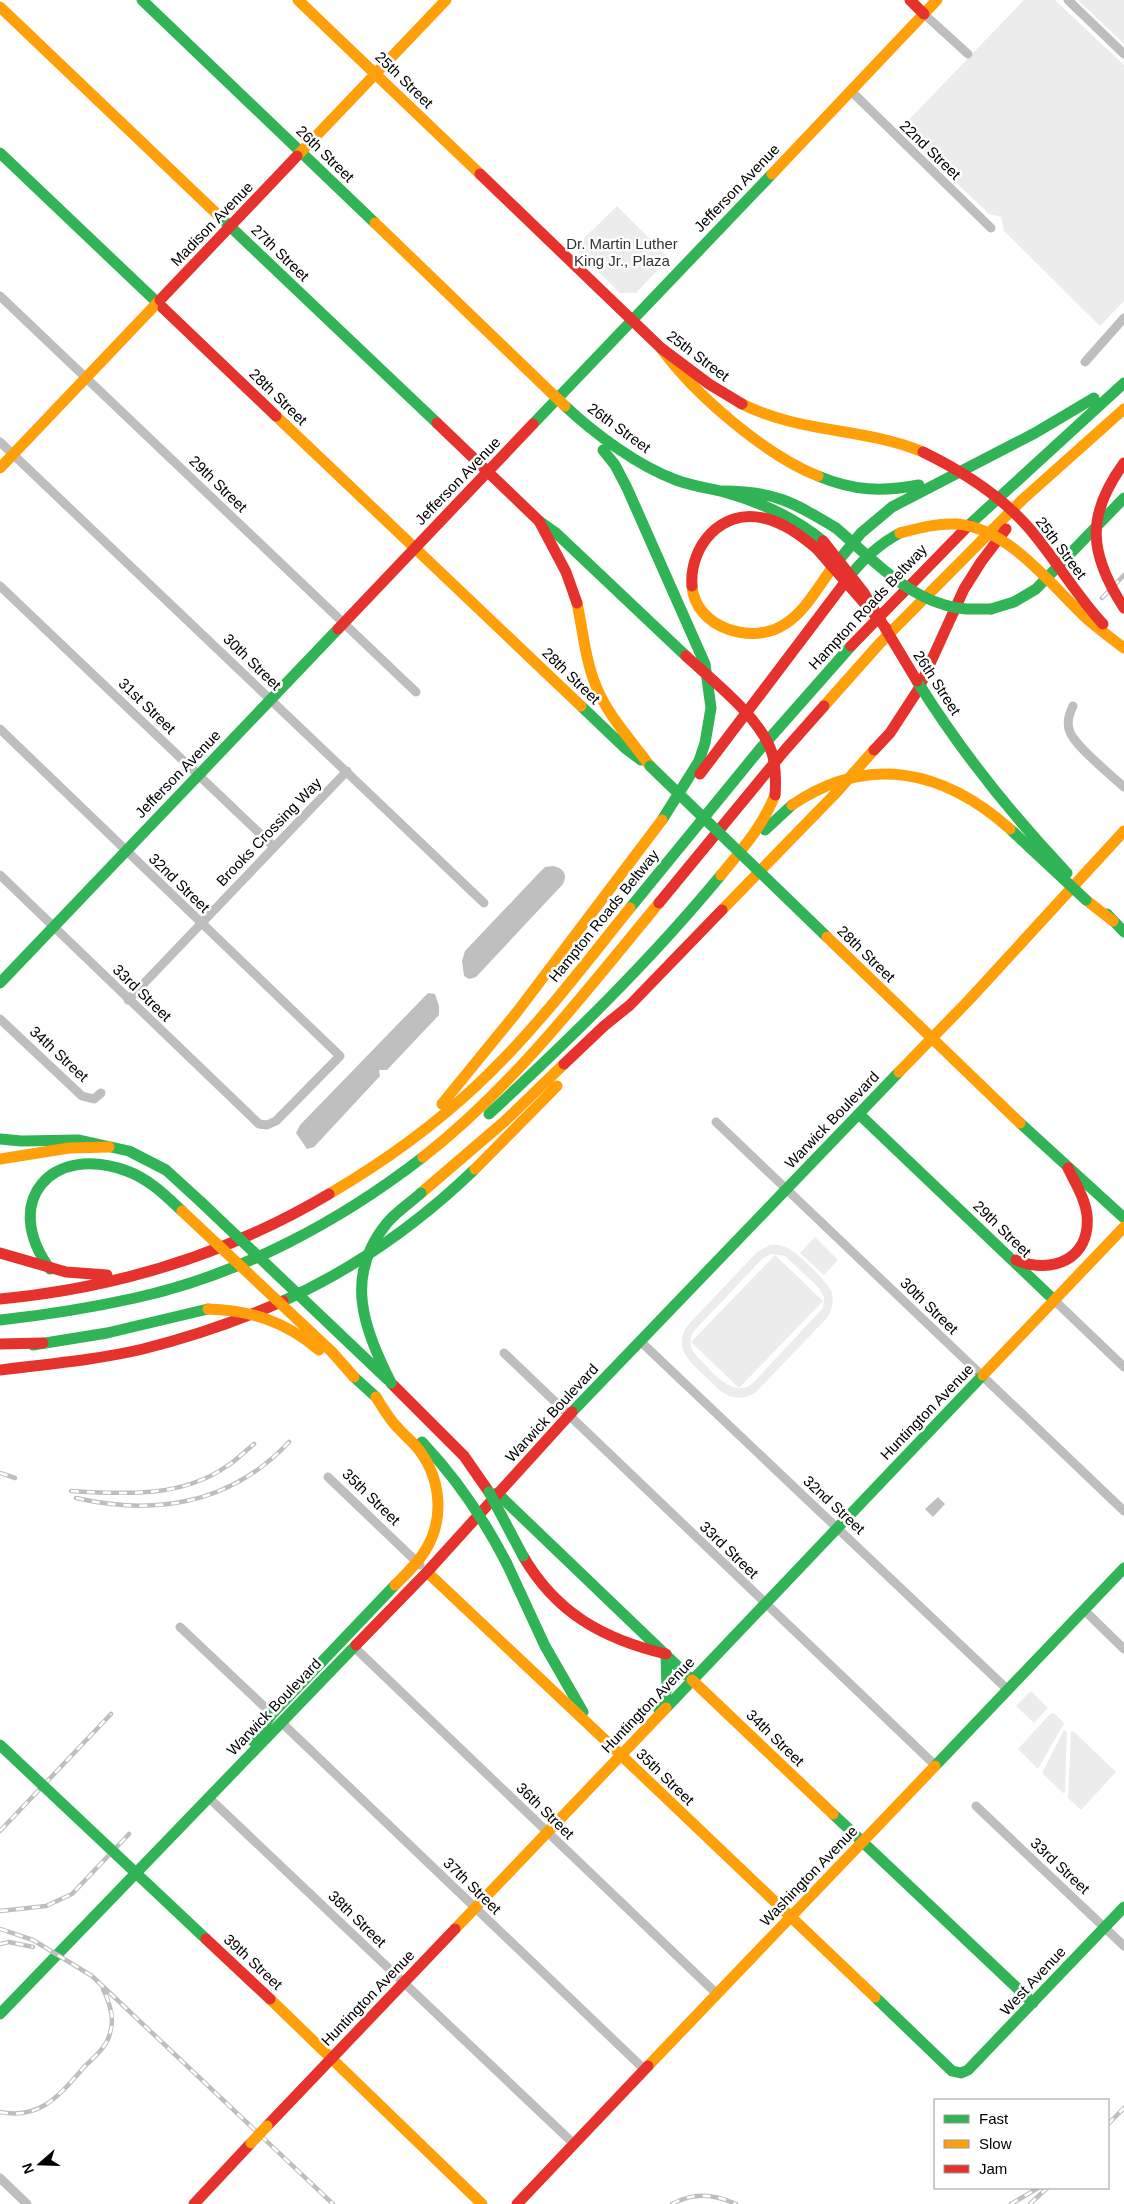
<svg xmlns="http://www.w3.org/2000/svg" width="1124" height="2204" viewBox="0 0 1124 2204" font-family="Arial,sans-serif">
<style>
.green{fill:#ececec;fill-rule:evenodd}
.water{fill:#bfbfbf}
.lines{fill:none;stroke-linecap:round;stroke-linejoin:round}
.street{stroke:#bebebe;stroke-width:9}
.fast{stroke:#30b455;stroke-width:11}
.slow{stroke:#ff9f0a;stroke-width:11}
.jam{stroke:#e5322d;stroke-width:11}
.rail-casing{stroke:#bebebe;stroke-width:4.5}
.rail{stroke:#fff;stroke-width:2.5;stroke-dasharray:8;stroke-linecap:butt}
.fast-bridge{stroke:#30b455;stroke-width:11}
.slow-bridge{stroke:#ff9f0a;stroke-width:11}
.jam-bridge{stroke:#e5322d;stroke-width:11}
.labels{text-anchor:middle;stroke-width:5;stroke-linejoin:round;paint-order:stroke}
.street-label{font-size:15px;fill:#000;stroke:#fff}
.park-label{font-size:15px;fill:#333;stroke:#fff}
</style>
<rect width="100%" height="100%" fill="#fff"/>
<!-- green -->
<path class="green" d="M1024 0H1055L1124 65V301L1100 326 1004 231 1001 217 989 214 900 129Z
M1078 0H1124V44Z
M617 206 669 258 636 293H620L574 248Z
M815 1237 838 1260 824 1275 800 1253Z
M770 1245C777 1244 783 1245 789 1249 800 1255 828 1282 832 1293 834 1303 832 1311 826 1319L755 1393C748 1397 741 1399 733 1397 723 1395 715 1386 708 1379 692 1364 671 1348 688 1325L757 1252ZM771 1254 785 1256 818 1287 824 1297 823 1308 753 1383C732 1401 708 1367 694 1353 689 1345 689 1337 695 1330L762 1259Z
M775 1255 823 1301 739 1388 691 1342Z
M1031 1691 1048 1708 1034 1723 1016 1706Z
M1051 1713H1054L1064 1723 1038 1769 1018 1749Z
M1064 1730 1067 1732 1065 1792 1063 1793 1042 1773Z
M1073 1731 1116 1772 1081 1810 1068 1798 1071 1732Z"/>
<!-- water -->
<path class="water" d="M553 866C563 868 568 874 563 884L476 977 469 979 464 976 462 961 465 951 538 874 545 867Z
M428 993 435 994 439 1006V1015L387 1070H379L380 1076 314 1147 307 1149 296 1133 300 1125Z
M938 1497 945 1504 933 1517 925 1509Z"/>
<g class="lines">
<!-- street -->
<path class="street" d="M1068 0 1124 54
M924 14 968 54
M851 91 991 228
M0 296 416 692
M1085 362 1124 318
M0 442 484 903
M0 586 274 847
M1073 706C1069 714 1066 723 1070 732 1075 746 1111 775 1124 787
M0 729 340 1056 276 1121 267 1125 259 1124 0 875
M128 1000 347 771
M0 1019 82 1096 94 1099 101 1093
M716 1122 1124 1511
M1054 1300 1124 1367
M640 1341 1008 1690
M504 1353 936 1766
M328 1477 420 1565
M1084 1610 1124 1649
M180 1627 272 1714
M354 1647 717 1994
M281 1722 645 2070
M208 1797 574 2144
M976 1806 1124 1946
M0 2178 27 2204"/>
<!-- fast -->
<path class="fast" d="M142 0 375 223
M0 153 163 308
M217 214 437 423
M565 406C595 434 638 466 676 480 692 486 708 488 724 492 760 502 794 517 823 541
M533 424 772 174
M603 450 615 465 627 488 705 664 711 708 705 743 699 761 662 820
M818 476C854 491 882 492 919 485
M723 491C774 491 793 502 836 528
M539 521 556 533 686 656
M969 525 1124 383
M830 571 861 533 892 507 1035 433 1094 398
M849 577C864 558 879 544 900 533
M991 609 1014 602 1036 589 1124 498
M581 706 625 748 641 760
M765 830 792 805
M630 908 760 749 851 646
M1107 914 1124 932
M0 983 338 629
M489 1114C571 1038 650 961 721 875
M859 1114 1054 1300
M1020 1123 1124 1218
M0 1139 21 1141 79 1140 129 1151 166 1170 201 1202
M50 1269C0 1201 52 1143 127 1171 149 1179 165 1195 182 1211
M283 1301C354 1269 419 1223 475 1169
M0 1320C46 1315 90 1308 135 1298 240 1275 339 1222 423 1157
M33 1345 107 1333 208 1309
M354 1377 376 1397
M572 1412 899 1072
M497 1493 692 1680
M507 1564 545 1646 583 1712
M666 1708 983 1375
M659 1710 667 1689 666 1655
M253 1741 272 1714 395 1585
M935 1766 1124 1568
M833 1814 1033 2003
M875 1997 952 2071 961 2073 968 2070 1124 1907
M0 2014 356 1645"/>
<!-- slow -->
<path class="slow" d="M298 0 480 174
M0 7 217 214
M297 156 446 0
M772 174 937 0
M375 223 565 406
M661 348C694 394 765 455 818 476
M742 404C802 434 862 427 923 452
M276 416 581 706
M0 468 160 300
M692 586C695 628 753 646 785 624 804 612 817 589 830 571
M577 603C583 631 585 659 596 686 608 716 631 740 650 766
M824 706 880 643 1022 500 1124 409
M721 875C743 848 762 827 775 795
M1086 900 1113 921
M722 910 834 795 874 750
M899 1072 969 1000 1124 831
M442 1104 517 1012 662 820
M423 1157C515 1085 585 992 659 903
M0 1159 69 1148 109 1147
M475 1169 557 1086
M421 1193 505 1121 564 1064
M329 1194C382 1163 431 1128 476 1086 533 1033 581 969 630 908
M983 1375 1124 1227
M427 1572 621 1755
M692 1680 833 1814
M621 1755 875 1997
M455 1929 666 1708
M270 1999 482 2204
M648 2066 935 1766"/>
<!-- jam -->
<path class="jam" d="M910 0 924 14
M480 174 661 348 709 384 742 404
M160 300 297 156
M163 308 276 416
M437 423 539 521 566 572 577 603
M692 586C689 547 721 508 763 518 783 522 800 535 816 548
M338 629 533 424
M851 646 969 525
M874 750 890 733 918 690 964 589 981 562 1006 529
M700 774 849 577
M659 903 785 750 824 706
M564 1064 604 1026 630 1005 722 910
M0 1253 66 1272 107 1275
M1016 1260C1052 1275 1091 1259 1087 1215 1085 1198 1075 1183 1068 1168
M0 1299C117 1288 228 1254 329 1194
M0 1344 43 1343
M0 1370C48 1364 96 1360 143 1349 191 1337 238 1321 283 1301
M391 1383 464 1456 489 1492
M523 1556C556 1613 603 1639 666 1654
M356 1645 427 1572 572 1412
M267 2126 455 1929
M194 2204 251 2143
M517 2204 648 2066"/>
<!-- rail casing -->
<g class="rail-casing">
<path id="rail" d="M1102 598 1124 575
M0 1473 15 1478
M71 1491C124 1494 182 1498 227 1466 237 1460 245 1451 254 1444
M76 1498C156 1516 231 1504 289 1442
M0 1831 111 1714
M0 1911 46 1906 72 1894 129 1834
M0 1929 33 1940 92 1976 333 2204
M0 1944 9 1942 33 1947
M0 2112C42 2120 60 2094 85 2066 94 2057 107 2047 110 2033 115 2018 110 2003 103 1989
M1108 2124 1124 2108
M672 2204C694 2192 714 2194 736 2204
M1011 2204 1038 2188
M1030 2204 1047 2188"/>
</g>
<!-- rail -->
<use href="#rail" class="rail"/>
<!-- fast-bridge -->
<path class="fast-bridge" d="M836 528C869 556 902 593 945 605 960 610 975 609 991 609
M917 681C960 750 1011 814 1067 873
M650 766 827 937
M1010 829 1086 900
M201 1202 387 1379
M391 1383C364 1328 343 1277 387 1223 396 1212 410 1203 421 1193
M422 1442C457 1479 484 1519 507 1564
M489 1492 523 1556
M0 1745 206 1939"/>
<!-- slow-bridge -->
<path class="slow-bridge" d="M900 533C919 528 937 523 957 524 1008 528 1050 584 1085 617 1097 628 1111 638 1124 648
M792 805C868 753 944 770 1010 829
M827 937 1020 1123
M182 1211 332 1352 354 1377
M208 1309C251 1310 286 1322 319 1350
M376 1397C383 1408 389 1419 398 1428 405 1436 413 1442 419 1450 441 1479 445 1519 425 1551 417 1564 406 1574 395 1585
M251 2143 267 2126"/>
<!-- jam-bridge -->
<path class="jam-bridge" d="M923 452C962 471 999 494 1028 527 1055 558 1075 594 1103 624
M1124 463C1085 516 1089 554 1124 608
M823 541 864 593 917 681
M816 548 886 628
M686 656C714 682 760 717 772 753 776 767 776 781 775 795
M206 1939 270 1999"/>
</g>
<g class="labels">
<!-- street labels -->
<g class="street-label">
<text transform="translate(404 80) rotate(44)" y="5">25th Street</text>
<text transform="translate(930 150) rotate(44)" y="5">22nd Street</text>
<text transform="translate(325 154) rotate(44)" y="5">26th Street</text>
<text transform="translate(737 188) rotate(-46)" y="5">Jefferson Avenue</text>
<text transform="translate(212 224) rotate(-46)" y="5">Madison Avenue</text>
<text transform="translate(280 253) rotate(44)" y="5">27th Street</text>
<text transform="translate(698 356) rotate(37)" y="5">25th Street</text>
<text transform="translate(278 397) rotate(44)" y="5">28th Street</text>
<text transform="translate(619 428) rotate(36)" y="5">26th Street</text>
<text transform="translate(458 481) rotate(-46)" y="5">Jefferson Avenue</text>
<text transform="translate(218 484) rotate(44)" y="5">29th Street</text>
<text transform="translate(1061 548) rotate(53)" y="5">25th Street</text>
<text transform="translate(868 607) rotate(-47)" y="5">Hampton Roads Beltway</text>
<text transform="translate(252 662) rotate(44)" y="5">30th Street</text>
<text transform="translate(571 676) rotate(44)" y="5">28th Street</text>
<text transform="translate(937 683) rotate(57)" y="5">26th Street</text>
<text transform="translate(147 706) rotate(44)" y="5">31st Street</text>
<text transform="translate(178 774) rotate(-46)" y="5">Jefferson Avenue</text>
<text transform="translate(269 832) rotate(-46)" y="5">Brooks Crossing Way</text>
<text transform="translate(179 883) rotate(44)" y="5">32nd Street</text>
<text transform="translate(604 916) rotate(-51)" y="5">Hampton Roads Beltway</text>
<text transform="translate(866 954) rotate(44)" y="5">28th Street</text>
<text transform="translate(142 993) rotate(44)" y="5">33rd Street</text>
<text transform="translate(59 1054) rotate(43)" y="5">34th Street</text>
<text transform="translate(832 1120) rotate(-46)" y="5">Warwick Boulevard</text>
<text transform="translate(1002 1229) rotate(44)" y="5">29th Street</text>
<text transform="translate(929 1306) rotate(44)" y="5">30th Street</text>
<text transform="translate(927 1412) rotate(-46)" y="5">Huntington Avenue</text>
<text transform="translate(552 1413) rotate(-47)" y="5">Warwick Boulevard</text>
<text transform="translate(371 1497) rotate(44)" y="5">35th Street</text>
<text transform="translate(834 1505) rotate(43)" y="5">32nd Street</text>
<text transform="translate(729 1550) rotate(44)" y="5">33rd Street</text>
<text transform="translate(648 1705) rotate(-46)" y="5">Huntington Avenue</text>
<text transform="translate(274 1707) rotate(-46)" y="5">Warwick Boulevard</text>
<text transform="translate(775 1738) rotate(44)" y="5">34th Street</text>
<text transform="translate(665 1777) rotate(44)" y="5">35th Street</text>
<text transform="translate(545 1811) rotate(44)" y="5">36th Street</text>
<text transform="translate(1060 1866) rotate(43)" y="5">33rd Street</text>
<text transform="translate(809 1876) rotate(-46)" y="5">Washington Avenue</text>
<text transform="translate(472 1886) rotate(44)" y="5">37th Street</text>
<text transform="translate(357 1919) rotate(44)" y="5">38th Street</text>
<text transform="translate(253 1962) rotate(43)" y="5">39th Street</text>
<text transform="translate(1033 1981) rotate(-47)" y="5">West Avenue</text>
<text transform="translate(368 1998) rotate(-46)" y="5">Huntington Avenue</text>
</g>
<!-- park labels -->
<g class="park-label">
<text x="622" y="249">Dr. Martin Luther<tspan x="622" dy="17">King Jr., Plaza</tspan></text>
</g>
</g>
<!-- legend -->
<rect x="934" y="2099" width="175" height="90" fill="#ffffff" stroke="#999999"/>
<rect x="944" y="2115" width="25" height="8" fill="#30b455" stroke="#999999"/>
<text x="979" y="2124" font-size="15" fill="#000000">Fast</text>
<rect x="944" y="2140" width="25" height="8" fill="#ff9f0a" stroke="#999999"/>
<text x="979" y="2149" font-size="15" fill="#000000">Slow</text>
<rect x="944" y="2165" width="25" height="8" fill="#e5322d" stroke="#999999"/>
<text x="979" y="2174" font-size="15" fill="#000000">Jam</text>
<!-- north arrow -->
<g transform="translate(40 2164) rotate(250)" stroke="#ffffff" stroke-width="4" paint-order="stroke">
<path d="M0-4L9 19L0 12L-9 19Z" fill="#000000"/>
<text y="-8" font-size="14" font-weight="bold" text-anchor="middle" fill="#000000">N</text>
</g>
</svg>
